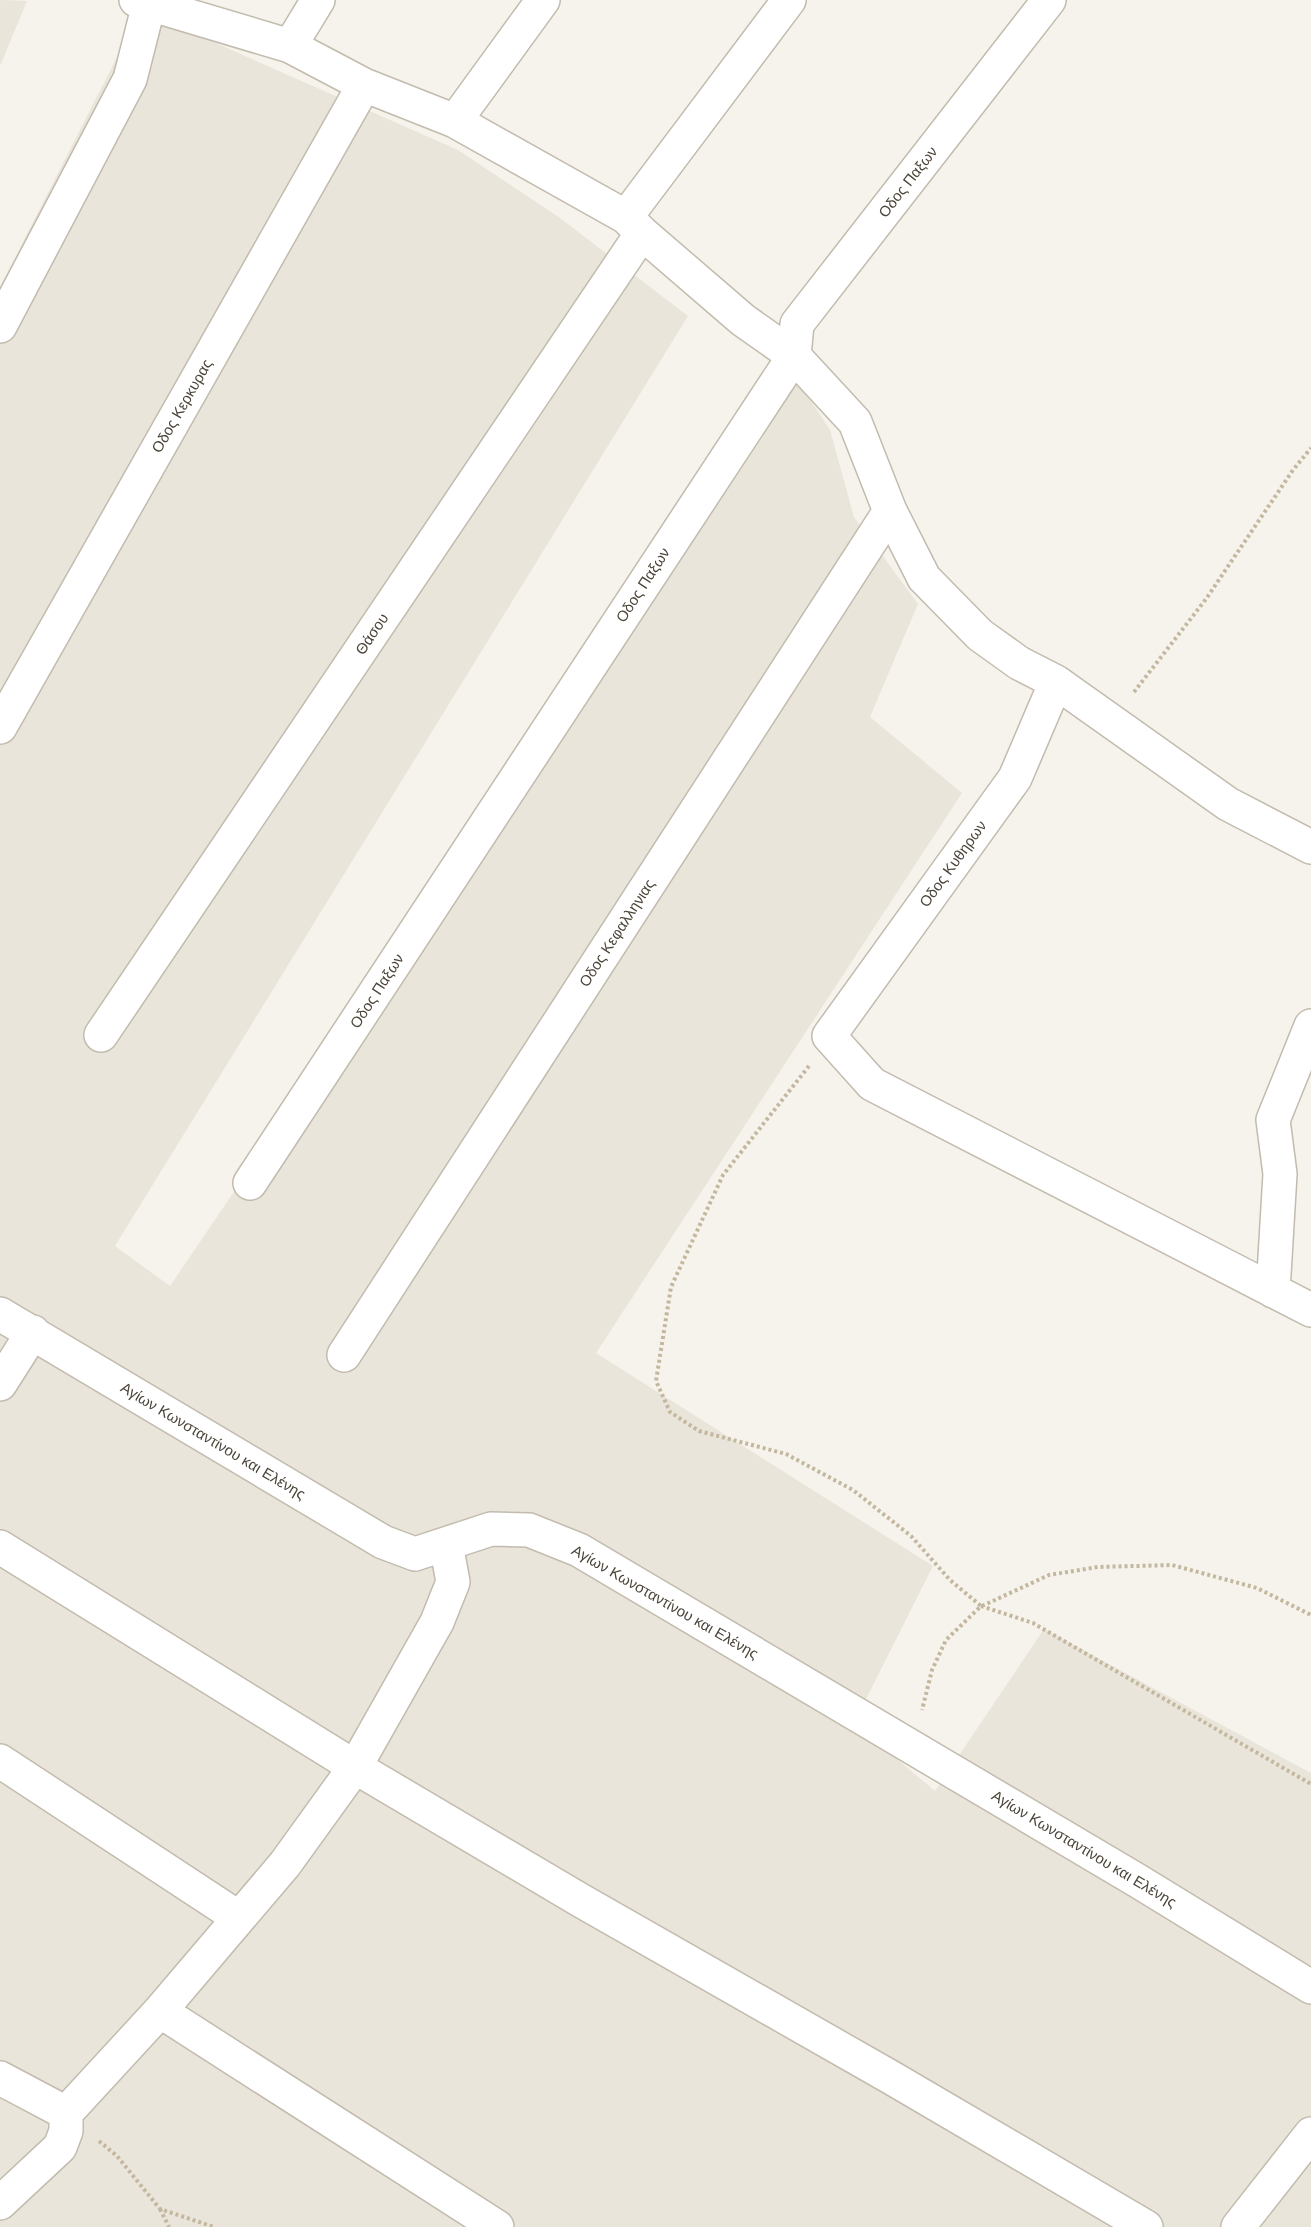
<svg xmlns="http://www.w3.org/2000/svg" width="1311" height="2227" viewBox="0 0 1311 2227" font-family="Helvetica,sans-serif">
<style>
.residential{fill:#eae5da}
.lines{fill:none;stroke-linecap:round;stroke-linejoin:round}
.street-casing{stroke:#c2bbae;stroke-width:36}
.path{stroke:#c4b79f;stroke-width:4;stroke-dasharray:3 3;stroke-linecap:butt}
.street{stroke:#fff;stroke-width:33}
.labels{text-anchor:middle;stroke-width:4.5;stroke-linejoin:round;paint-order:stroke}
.street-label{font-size:15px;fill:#4b4439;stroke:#fff}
</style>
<rect width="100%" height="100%" fill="#f6f3ec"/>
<!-- residential -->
<path class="residential" d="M0 0 27 1 0 66Z
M141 10 458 150 560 218 688 316 115 1246 170 1286 791 371 830 430 854 517 918 604 870 717 962 793 596 1353 933 1566 854 1723 935 1791 1044 1629 1311 1773V2227H0V287Z"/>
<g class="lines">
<!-- street casing -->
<g class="street-casing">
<path id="street" d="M136 0 290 46 364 85 455 121 626 217 642 233 743 320 794 356 855 422 890 511 924 578 980 635 1019 663 1056 682 1228 804 1311 847
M290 46 318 0
M455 121 543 0
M626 217 789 0
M0 326 130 79 149 4
M1056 682 1015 778 829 1036 872 1084 1311 1310
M0 727 364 85
M101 1035 642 233
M250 1183 794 356 797 324 1049 0
M1273 1291 1280 1174 1273 1120 1311 1026
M0 1314 383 1542 415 1554 491 1529 529 1530 579 1550 1138 1881 1311 1987
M344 1355 890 511
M0 1384 33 1332
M0 1547 355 1767 580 1900 892 2078 1146 2227
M0 1761 239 1918
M160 2011 497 2227
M0 2078 66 2113 160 2011 285 1864 355 1767 437 1622 453 1582 446 1544
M0 2203 60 2147 66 2131V2113
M1238 2227 1311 2134"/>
</g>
<!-- path -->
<path class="path" d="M1134 692 1206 599 1293 470 1311 448
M809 1066 723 1175 671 1287 656 1381 670 1412 699 1431 786 1454 853 1490 911 1536 950 1580 981 1606 946 1640 932 1670 922 1710
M981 1606 1033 1623 1311 1784
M982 1606 1049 1575 1098 1567 1172 1565 1257 1588 1311 1615
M99 2141 117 2156 160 2209 214 2227
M160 2209 169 2227"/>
<!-- street -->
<use href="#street" class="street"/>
</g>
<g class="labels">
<!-- street labels -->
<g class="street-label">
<text transform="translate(908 182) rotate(-52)" y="5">Οδος Παξων</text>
<text transform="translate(182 406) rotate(-60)" y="5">Οδος Κερκυρας</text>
<text transform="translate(643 585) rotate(-57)" y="5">Οδος Παξων</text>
<text transform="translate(372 634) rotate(-56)" y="5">Θάσου</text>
<text transform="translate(953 864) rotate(-54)" y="5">Οδος Κυθηρων</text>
<text transform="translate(617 933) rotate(-57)" y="5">Οδος Κεφαλληνιας</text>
<text transform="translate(377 991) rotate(-57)" y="5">Οδος Παξων</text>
<text transform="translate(213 1441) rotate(31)" y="5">Αγίων Κωνσταντίνου και Ελένης</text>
<text transform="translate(665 1602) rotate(30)" y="5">Αγίων Κωνσταντίνου και Ελένης</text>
<text transform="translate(1084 1849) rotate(31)" y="5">Αγίων Κωνσταντίνου και Ελένης</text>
</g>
</g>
</svg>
